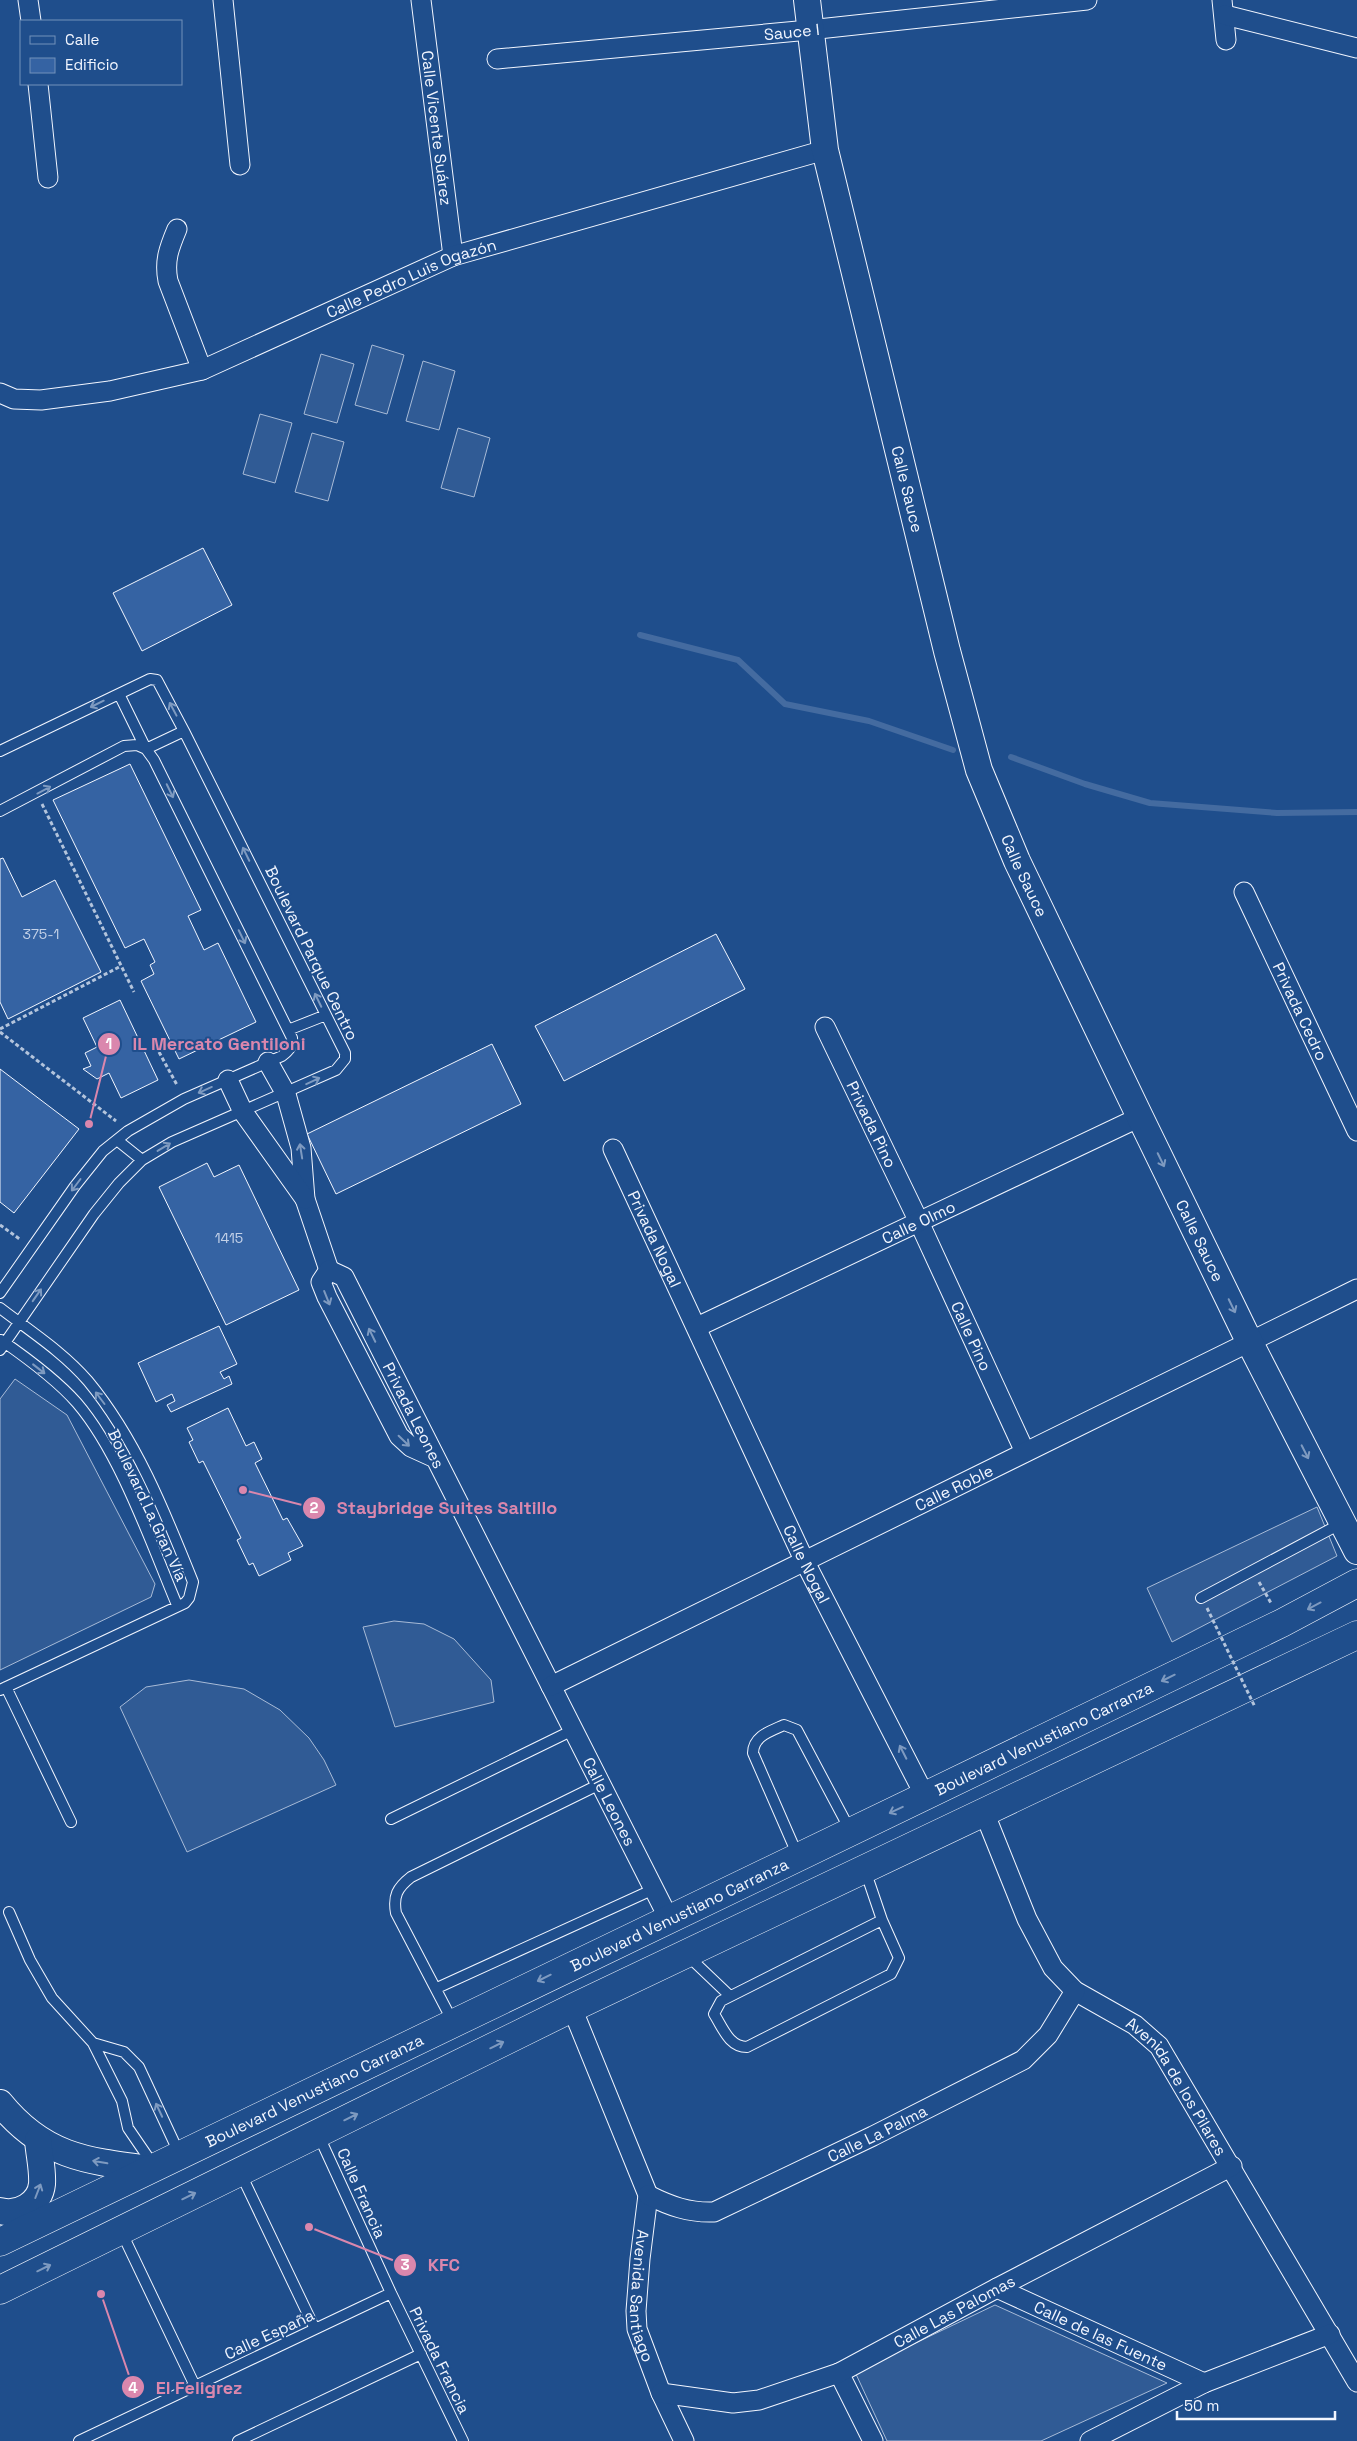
<svg xmlns="http://www.w3.org/2000/svg" width="1357" height="2441" viewBox="0 0 1357 2441" font-family="'Space Grotesk',sans-serif">
<style>
.built{fill:#305b95;stroke:#a8bbd7}
.lines{fill:none;stroke-linecap:round;stroke-linejoin:round}
.stream{stroke:#446ba0;stroke-width:6}
.building{fill:#3563a3;stroke:#f2f6ff}
.lane-casing{stroke:#f2f6ff;stroke-width:12}
.street-casing{stroke:#f2f6ff;stroke-width:21}
.secondary-casing{stroke:#f2f6ff;stroke-width:28}
.primary-casing{stroke:#f2f6ff;stroke-width:29}
.path{stroke:#b3c4dc;stroke-width:3;stroke-dasharray:4 2.5;stroke-linecap:butt}
.lane{stroke:#1f4e8c;stroke-width:10}
.street{stroke:#1f4e8c;stroke-width:19}
.secondary{stroke:#1f4e8c;stroke-width:26}
.primary{stroke:#1f4e8c;stroke-width:28}
.path-bridge{stroke:#b3c4dc;stroke-width:3;stroke-dasharray:4 2.5;stroke-linecap:butt}
.oneway{stroke:#7e9ac0}
.labels{text-anchor:middle;stroke-width:4;stroke-linejoin:round;paint-order:stroke}
.number-label{font-size:14px;fill:#c3d1e8}
.street-label{font-size:16px;fill:#f2f6ff;stroke:#1f4e8c}
.leader{fill:none;stroke:#da87ad;stroke-width:2}
.callout-dot{fill:#da87ad;stroke:#1f4e8c;stroke-width:2}
.mark-label{font-size:15px;text-anchor:middle;font-weight:bold;fill:#fff}
.callout-label{font-size:18px;text-anchor:middle;font-weight:bold;fill:#da87ad;stroke:#1f4e8c;stroke-width:4;stroke-linejoin:round;paint-order:stroke}
</style>
<rect width="100%" height="100%" fill="#1f4e8c"/>
<!-- built -->
<path class="built" d="M372 345 404 355 387 414 355 405Z
M321 354 354 364 337 423 304 414Z
M423 361 455 371 439 430 406 421Z
M260 414 292 423 275 483 243 474Z
M458 428 490 438 474 497 441 488Z
M312 433 344 442 328 501 295 492Z
M15 1379 67 1415 155 1584 151 1597 0 1670V1399Z
M1317 1507 1337 1556 1172 1642 1147 1588Z
M394 1621 424 1624 454 1639 491 1680 494 1702 395 1727 363 1627Z
M189 1680 244 1689 280 1710 309 1738 324 1760 336 1785 187 1852 120 1707 146 1687Z
M995 2305 1167 2383 1041 2441H887L855 2372Z"/>
<g class="lines">
<!-- stream -->
<path class="stream" d="M640 635 738 660 785 704 869 721 953 750
M1011 757 1085 784 1150 803 1277 813 1357 812"/>
</g>
<!-- building -->
<path class="building" d="M203 548 232 605 142 651 113 593Z
M130 764 201 910 188 916 204 950 218 943 256 1022 179 1059 141 981 154 974 150 965 155 962 144 939 125 948 53 800Z
M3 858 22 897 55 880 101 972 8 1019 0 1002V859Z
M716 934 745 989 564 1081 535 1026Z
M120 1000 158 1080 121 1098 109 1073 97 1079 83 1069 91 1066 85 1053 97 1047 83 1018Z
M492 1044 521 1104 336 1194 307 1134Z
M0 1069 79 1129 14 1213 0 1202Z
M207 1163 214 1177 239 1165 299 1290 226 1325 159 1187Z
M219 1326 237 1364 220 1372 224 1379 229 1376 232 1384 171 1412 167 1405 175 1401 172 1394 156 1402 138 1363Z
M228 1408 246 1446 254 1442 262 1459 255 1463 283 1520 287 1518 303 1546 288 1553 291 1560 259 1576 253 1563 249 1565 237 1540 241 1538 203 1461 199 1463 189 1442 193 1440 187 1428Z"/>
<g class="lines">
<!-- lane casing -->
<g class="lane-casing">
<path id="lane" d="M146 749 184 731
M0 751 150 679 157 680 184 731 345 1053V1059L336 1070 172 1142 142 1160 119 1183 94 1214 0 1350
M0 811 124 746 137 745 146 749
M288 1030 326 1015
M117 1140 142 1160
M0 1293 75 1186 103 1151 128 1131 184 1099 282 1056C288 1051 293 1047 292 1038L154 760 146 749 119 694
M0 1308C30 1331 63 1352 88 1381 136 1439 165 1512 193 1582L189 1598 185 1603 0 1690
M1 1340C27 1358 56 1379 77 1403 120 1453 151 1543 177 1605
M1201 1598 1342 1523
M6 1687 71 1822
M391 1819 573 1730
M798 1856 753 1753C753 1736 771 1731 784 1725L797 1730 850 1830
M865 1870 882 1920 899 1958 891 1974 747 2047C729 2047 723 2028 714 2014L721 2001 882 1920
M9 1912 30 1960 52 1998 93 2043 122 2101 128 2128 154 2166
M687 1955 730 1996
M437 1988 654 1889
M453 2022 396 1913C393 1896 397 1888 411 1877L600 1784
M93 2043 124 2052 139 2067 179 2153
M318 2134 391 2293 463 2441
M240 2172 315 2329
M121 2231 195 2386
M79 2441 391 2293
M238 2441 421 2354"/>
</g>
<!-- street casing -->
<g class="street-casing">
<g id="street">
<path d="M28 0 31 21"/>
<path d="M223 0 240 165"/>
<path id="s1" d="M421 0 453 256"/>
<path d="M1222 0 1226 40"/>
<path d="M1225 15 1357 48"/>
<path id="s2" d="M497 59 809 30 1087 0"/>
<path d="M38 84 48 178"/>
<path d="M177 229C169 248 164 261 168 281L202 370"/>
<path id="s3" d="M0 393 14 399 41 400 110 391 202 370 453 256 825 150"/>
<path id="s4" d="M1244 892 1357 1131"/>
<path id="s5" d="M825 1027 919 1222 1025 1452"/>
<path d="M268 1062 286 1094 301 1148 305 1199 329 1270"/>
<path d="M228 1080 243 1112 305 1199"/>
<path id="s6" d="M613 1149 805 1562 925 1796"/>
<path id="s7" d="M697 1327 1140 1117"/>
<path id="s8" d="M433 1457 411 1447 399 1436 327 1297 321 1282 329 1270 344 1277 669 1919"/>
<path id="s9" d="M551 1686 1357 1289"/>
<path id="s10" d="M984 1812 1027 1919 1053 1968 1075 1991 1135 2025 1159 2046 1357 2382"/>
<path id="s11" d="M572 2008 648 2195 640 2259 636 2311 637 2329 661 2393 684 2441"/>
<path id="s12" d="M648 2195C670 2206 689 2213 714 2212L873 2136 1023 2060 1048 2035 1075 1991"/>
<path id="s13" d="M997 2288 1204 2383"/>
<path d="M839 2373 873 2441"/>
<path id="s14" d="M661 2393 733 2403 759 2400 839 2373 997 2288 1232 2166"/>
<path d="M1090 2441 1204 2383 1330 2334"/>
</g>
</g>
<!-- secondary casing -->
<g class="secondary-casing">
<g id="secondary">
<path id="s15" d="M807 0 825 150 947 651 979 770 1017 861 1140 1117 1250 1343 1357 1551"/>
<path d="M0 2103C43 2156 85 2161 149 2169"/>
<path d="M0 2211C18 2216 40 2204 42 2184 43 2170 39 2154 38 2140"/>
</g>
</g>
<!-- primary casing -->
<g class="primary-casing">
<g id="primary">
<path id="s16" d="M0 2242 925 1796 1282 1623 1357 1583"/>
<path d="M0 2290 572 2008 1357 1635"/>
</g>
</g>
<!-- path -->
<path class="path" d="M42 804 134 992
M0 1029 121 966
M0 1032 116 1121
M159 1052 177 1085
M0 1225 21 1240
M1259 1582 1271 1603"/>
<!-- lane -->
<use href="#lane" class="lane"/>
<!-- street -->
<use href="#street" class="street"/>
<!-- secondary -->
<use href="#secondary" class="secondary"/>
<!-- primary -->
<use href="#primary" class="primary"/>
<!-- path-bridge -->
<path class="path-bridge" d="M1207 1608 1255 1707"/>
</g>
<!-- one-way arrows -->
<defs><path id="oneway-shaft" d="M-6 0H5M1.5-3L5.5 0L1.5 3" fill="none" stroke-width="1.6" stroke-linecap="round" stroke-linejoin="round" transform="scale(1.25)"/></defs>
<g class="oneway">
<use href="#oneway-shaft" transform="translate(97 704) rotate(154)"/>
<use href="#oneway-shaft" transform="translate(173 709) rotate(-118)"/>
<use href="#oneway-shaft" transform="translate(44 790) rotate(-28)"/>
<use href="#oneway-shaft" transform="translate(170 791) rotate(64)"/>
<use href="#oneway-shaft" transform="translate(246 854) rotate(-116)"/>
<use href="#oneway-shaft" transform="translate(242 937) rotate(64)"/>
<use href="#oneway-shaft" transform="translate(318 1000) rotate(-116)"/>
<use href="#oneway-shaft" transform="translate(313 1081) rotate(-25)"/>
<use href="#oneway-shaft" transform="translate(205 1090) rotate(156)"/>
<use href="#oneway-shaft" transform="translate(164 1147) rotate(-31)"/>
<use href="#oneway-shaft" transform="translate(301 1151) rotate(-99)"/>
<use href="#oneway-shaft" transform="translate(1161 1160) rotate(64)"/>
<use href="#oneway-shaft" transform="translate(76 1185) rotate(127)"/>
<use href="#oneway-shaft" transform="translate(37 1295) rotate(-55)"/>
<use href="#oneway-shaft" transform="translate(327 1298) rotate(68)"/>
<use href="#oneway-shaft" transform="translate(1232 1306) rotate(64)"/>
<use href="#oneway-shaft" transform="translate(372 1335) rotate(-116)"/>
<use href="#oneway-shaft" transform="translate(39 1369) rotate(38)"/>
<use href="#oneway-shaft" transform="translate(100 1398) rotate(-127)"/>
<use href="#oneway-shaft" transform="translate(404 1441) rotate(44)"/>
<use href="#oneway-shaft" transform="translate(1305 1452) rotate(63)"/>
<use href="#oneway-shaft" transform="translate(1314 1606) rotate(152)"/>
<use href="#oneway-shaft" transform="translate(1168 1678) rotate(154)"/>
<use href="#oneway-shaft" transform="translate(903 1752) rotate(-117)"/>
<use href="#oneway-shaft" transform="translate(896 1810) rotate(155)"/>
<use href="#oneway-shaft" transform="translate(544 1978) rotate(154)"/>
<use href="#oneway-shaft" transform="translate(497 2045) rotate(-26)"/>
<use href="#oneway-shaft" transform="translate(159 2110) rotate(-115)"/>
<use href="#oneway-shaft" transform="translate(351 2117) rotate(-26)"/>
<use href="#oneway-shaft" transform="translate(100 2162) rotate(-170)"/>
<use href="#oneway-shaft" transform="translate(38 2191) rotate(-69)"/>
<use href="#oneway-shaft" transform="translate(189 2196) rotate(-26)"/>
<use href="#oneway-shaft" transform="translate(44 2268) rotate(-26)"/>
</g>
<g class="labels">
<!-- number labels -->
<g class="number-label">
<text x="41" y="939">375-1</text>
<text x="229" y="1243">1415</text>
</g>
<!-- street labels -->
<g class="street-label">
<text dy="6" stroke="none"><textPath href="#s2" startOffset="296">Sauce I</textPath></text>
<text dy="6" stroke="none"><textPath href="#s1" startOffset="129">Calle Vicente Suárez</textPath></text>
<text dy="6" stroke="none"><textPath href="#s3" startOffset="435">Calle Pedro Luis Ogazón</textPath></text>
<text dy="6" stroke="none"><textPath href="#s15" startOffset="500">Calle Sauce</textPath></text>
<text dy="6" stroke="none"><textPath href="#s15" startOffset="905">Calle Sauce</textPath></text>
<text transform="translate(312 953) rotate(64)" y="6">Boulevard Parque Centro</text>
<text dy="6" stroke="none"><textPath href="#s4" startOffset="132">Privada Cedro</textPath></text>
<text dy="6" stroke="none"><textPath href="#s5" startOffset="108">Privada Pino</textPath></text>
<text dy="6" stroke="none"><textPath href="#s7" startOffset="245">Calle Olmo</textPath></text>
<text dy="6" stroke="none"><textPath href="#s6" startOffset="99">Privada Nogal</textPath></text>
<text dy="6" stroke="none"><textPath href="#s15" startOffset="1310">Calle Sauce</textPath></text>
<text dy="6" stroke="none"><textPath href="#s5" startOffset="342">Calle Pino</textPath></text>
<text dy="6" stroke="none"><textPath href="#s8" startOffset="399">Privada Leones</textPath></text>
<text dy="6" stroke="none"><textPath href="#s9" startOffset="449">Calle Roble</textPath></text>
<text transform="translate(148 1505) rotate(65)" y="6">Boulevard La Gran Vía</text>
<text dy="6" stroke="none"><textPath href="#s6" startOffset="458">Calle Nogal</textPath></text>
<text dy="6" stroke="none"><textPath href="#s16" startOffset="1159">Boulevard Venustiano Carranza</textPath></text>
<text dy="6" stroke="none"><textPath href="#s8" startOffset="832">Calle Leones</textPath></text>
<text dy="6" stroke="none"><textPath href="#s16" startOffset="754">Boulevard Venustiano Carranza</textPath></text>
<text dy="6" stroke="none"><textPath href="#s10" startOffset="346">Avenida de los Pilares</textPath></text>
<text dy="6" stroke="none"><textPath href="#s16" startOffset="349">Boulevard Venustiano Carranza</textPath></text>
<text dy="6" stroke="none"><textPath href="#s12" startOffset="250">Calle La Palma</textPath></text>
<text transform="translate(362 2193) rotate(66)" y="6">Calle Francia</text>
<text dy="6" stroke="none"><textPath href="#s11" startOffset="304">Avenida Santiago</textPath></text>
<text dy="6" stroke="none"><textPath href="#s14" startOffset="314">Calle Las Palomas</textPath></text>
<text transform="translate(269 2334) rotate(-25)" y="6">Calle España</text>
<text dy="6" stroke="none"><textPath href="#s13" startOffset="114">Calle de las Fuente</textPath></text>
<text transform="translate(440 2360) rotate(64)" y="6">Privada Francia</text>
</g>
</g>
<!-- callouts -->
<path class="leader" d="M89 1124L109 1044M243 1490L314 1508M309 2227L405 2265M101 2294L133 2387"/>
<g class="callout-dot">
<circle cx="89" cy="1124" r="5"/>
<circle cx="243" cy="1490" r="5"/>
<circle cx="309" cy="2227" r="5"/>
<circle cx="101" cy="2294" r="5"/>
<circle cx="109" cy="1044" r="12"/>
<circle cx="314" cy="1508" r="12"/>
<circle cx="405" cy="2265" r="12"/>
<circle cx="133" cy="2387" r="12"/>
</g>
<g class="mark-label">
<text x="109" y="1049">1</text>
<text x="314" y="1513">2</text>
<text x="405" y="2270">3</text>
<text x="133" y="2393">4</text>
</g>
<g class="callout-label">
<text x="219" y="1050">IL Mercato Gentiloni</text>
<text x="447" y="1514">Staybridge Suites Saltillo</text>
<text x="444" y="2271">KFC</text>
<text x="199" y="2394">El Feligrez</text>
</g>
<!-- legend -->
<rect x="20" y="20" width="162" height="65" fill="#1f4e8c" stroke="#7391ba"/>
<rect x="30" y="36" width="25" height="8" fill="#1f4e8c" stroke="#7391ba"/>
<text x="65" y="45" font-size="15" fill="#f2f6ff">Calle</text>
<rect x="30" y="58" width="25" height="15" fill="#3563a3" stroke="#7391ba"/>
<text x="65" y="70" font-size="15" fill="#f2f6ff">Edificio</text>
<!-- scale -->
<path d="M1177 2411v8h158v-8" fill="none" stroke="#f2f6ff" stroke-width="2.5"/>
<text x="1184" y="2411" font-size="15" fill="#f2f6ff" stroke="#1f4e8c" stroke-width="4" paint-order="stroke">50 m</text>
</svg>
